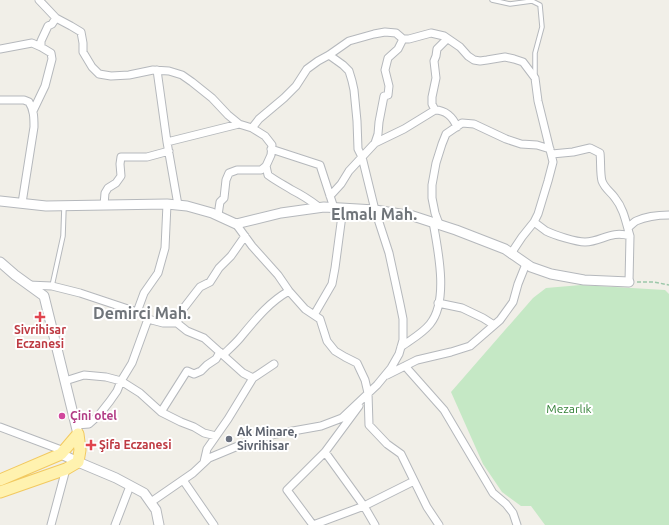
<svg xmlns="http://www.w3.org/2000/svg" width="669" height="525" viewBox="0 0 669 525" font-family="Ubuntu,sans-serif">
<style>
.green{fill:#c5e8c5}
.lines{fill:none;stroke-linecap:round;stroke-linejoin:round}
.service-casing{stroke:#b5b8bc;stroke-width:5.5}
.minor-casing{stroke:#b5b8bc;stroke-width:9}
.tertiary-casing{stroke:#b5b8bc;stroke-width:11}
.primary-casing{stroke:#f2c960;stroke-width:13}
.path{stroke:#9cc7a9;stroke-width:1.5;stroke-dasharray:4 2;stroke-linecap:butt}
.service{stroke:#fff;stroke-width:3.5}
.minor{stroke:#fff;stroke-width:7}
.tertiary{stroke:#fff;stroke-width:9}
.primary{stroke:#fff2af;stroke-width:11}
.health-dot{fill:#e0444e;stroke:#fff;stroke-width:1.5}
.hotel-dot{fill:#d1479c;stroke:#fff;stroke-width:1.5}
.worship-dot{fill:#6b7280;stroke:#fff;stroke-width:1.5}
.labels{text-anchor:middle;stroke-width:4;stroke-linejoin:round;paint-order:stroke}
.health-label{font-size:12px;font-weight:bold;fill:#be3a42;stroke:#fff}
.park-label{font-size:12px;fill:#348238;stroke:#fff}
.hotel-label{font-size:12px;font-weight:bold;fill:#b23c85;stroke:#fff;text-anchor:start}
.worship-label{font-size:12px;font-weight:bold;fill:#5b616d;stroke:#fff;text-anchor:start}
.district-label{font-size:16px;font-weight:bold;fill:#70757a;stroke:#fff}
</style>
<rect width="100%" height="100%" fill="#f1efe8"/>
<!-- green -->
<path class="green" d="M581 285 665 290 669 294V525H545L531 506H521L502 492 483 464 451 392 533 298 546 288Z"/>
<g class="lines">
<!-- service casing -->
<g class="service-casing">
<path id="service" d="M492 0 510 4 532 1 540 5 542 27 535 53V76
M52 286 63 236 64 207"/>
</g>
<!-- minor casing -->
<g class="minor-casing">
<path id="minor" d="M39 0 56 18 71 26 81 32 83 43V52L92 67 99 74 111 76 129 75 153 70 169 71 182 75 192 82 212 98 228 115 239 124 252 128 265 136 272 145 271 155 266 166 261 170H237L229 173 226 180 224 198 220 202 218 215
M0 49 32 43 41 47
M157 70 167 142 178 205
M0 100H24L29 102C34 110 34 118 34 127L22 203
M435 110 432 104V97L436 78 434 61 436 56 437 49 447 39
M33 111 45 86 52 59 51 53 41 47V41L48 26 52 24 56 18
M252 128 259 119 284 98 296 86 307 69 318 61 329 55 349 41 374 34 385 32 396 33 403 39H409L431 33 444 36 460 47 468 56 474 60 480 61 487 60 505 57 514 59 523 62 535 78 538 101 553 162 548 181 538 214 534 222 522 237 514 249 512 255
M167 142 239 124
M375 143 404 129 435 110C445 110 453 117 457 127
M271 149 320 165 334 208
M552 154 573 152 590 148 600 153C601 161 600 174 602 181 605 189 611 192 615 198 624 209 626 223 630 236
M266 166 268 175C276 181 284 185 292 190 302 195 311 201 319 207
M330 196 341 184 349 171 375 143 378 134 379 122 384 96 388 95 389 86 385 70 388 58 398 49 403 39
M104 205 105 193 108 188 116 183 121 176 120 164 121 157H147L169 151
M534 222C538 225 542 228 546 231 554 235 576 242 585 242 602 242 610 230 630 236L629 282
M236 224 252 246 278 275 289 291 305 309 320 319 327 341 335 351 345 357 357 363 365 380 368 393 369 425 387 444 401 454 427 507 439 525
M439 224 435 213 432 198V185L436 163 442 144 446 134 462 123 474 124 506 139 521 144 537 145 550 149
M628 228C630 226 633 223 636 221 645 217 658 215 669 215
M28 285 52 286 80 293 137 312 148 319 132 363 121 381 117 391 110 401 99 415 89 424 76 425
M438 303 462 308 483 318 494 325
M137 312 144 293 158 273 165 248 167 204
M314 315 332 284 335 268 343 208
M148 319 163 323H177L187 331 204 338 243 373 253 378
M177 323 183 309 193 296 200 287 210 282 219 268 231 256 245 236
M401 347C410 340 422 334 430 324 449 301 438 250 433 222
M223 355C229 349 235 344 240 338 255 320 269 302 289 291
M405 366 444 410 493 493 506 504 513 513 517 525
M387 375 417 360 451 352 470 346 500 320 513 302 518 284 526 264
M65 381 84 375 106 377 121 381 140 393 161 412 181 422 194 427 204 433 216 436
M161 412 187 371 194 374 201 371 207 365 216 359 220 352
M0 427 64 451
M325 452 364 506 375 525
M204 462 207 449 228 419 253 378 274 364
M183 480 214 525
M151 502 193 473 209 458 250 441 276 434 321 426 342 418 377 385 391 368 399 354 403 340V319L400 304 389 253 375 210 362 157 358 149 357 121 354 90 352 81 349 71 343 65 329 55
M51 525 66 469
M115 525 130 486
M313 525 287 490 325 452 359 406
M313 525 364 506 414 481"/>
</g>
<!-- tertiary casing -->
<g class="tertiary-casing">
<path id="tertiary" d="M0 201 46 206 167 204 187 206 212 213 236 224 281 213 324 207 375 210 413 216 456 230 505 249 531 267 551 274 584 280 629 282
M0 262 15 275 44 296 78 434
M61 454 78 462 116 478 144 493 156 510 159 525"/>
</g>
<!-- primary casing -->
<g class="primary-casing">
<path id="primary" d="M0 480 61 454 78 434
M0 492 66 469 78 462 80 450 78 434"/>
</g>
<!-- path -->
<path class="path" d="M637 282H654L669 285"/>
<!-- service -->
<use href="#service" class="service"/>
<!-- minor -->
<use href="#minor" class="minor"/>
<!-- tertiary -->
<use href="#tertiary" class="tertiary"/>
<!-- primary -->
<use href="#primary" class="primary"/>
</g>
<!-- markers -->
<g class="health-dot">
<path d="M38 311h4v4h4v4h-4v4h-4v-4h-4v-4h4z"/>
<path d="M89 439h4v4h4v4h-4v4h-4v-4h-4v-4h4z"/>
</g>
<circle class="hotel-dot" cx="62" cy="416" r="4"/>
<circle class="worship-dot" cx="229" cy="439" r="4"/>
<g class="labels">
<!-- health labels -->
<g class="health-label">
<text x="40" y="334">Sivrihisar<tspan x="40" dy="14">Eczanesi</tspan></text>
<text x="99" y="449" text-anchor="start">Şifa Eczanesi</text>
</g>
<!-- park labels -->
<g class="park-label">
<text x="569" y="413">Mezarlık</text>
</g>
<!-- hotel labels -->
<g class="hotel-label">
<text x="70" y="420">Çini otel</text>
</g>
<!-- worship labels -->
<g class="worship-label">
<text x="237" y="436">Ak Minare,<tspan x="237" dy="14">Sivrihisar</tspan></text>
</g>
<!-- district labels -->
<g class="district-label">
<text x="374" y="220">Elmalı Mah.</text>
<text x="142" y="319">Demirci Mah.</text>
</g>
</g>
</svg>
